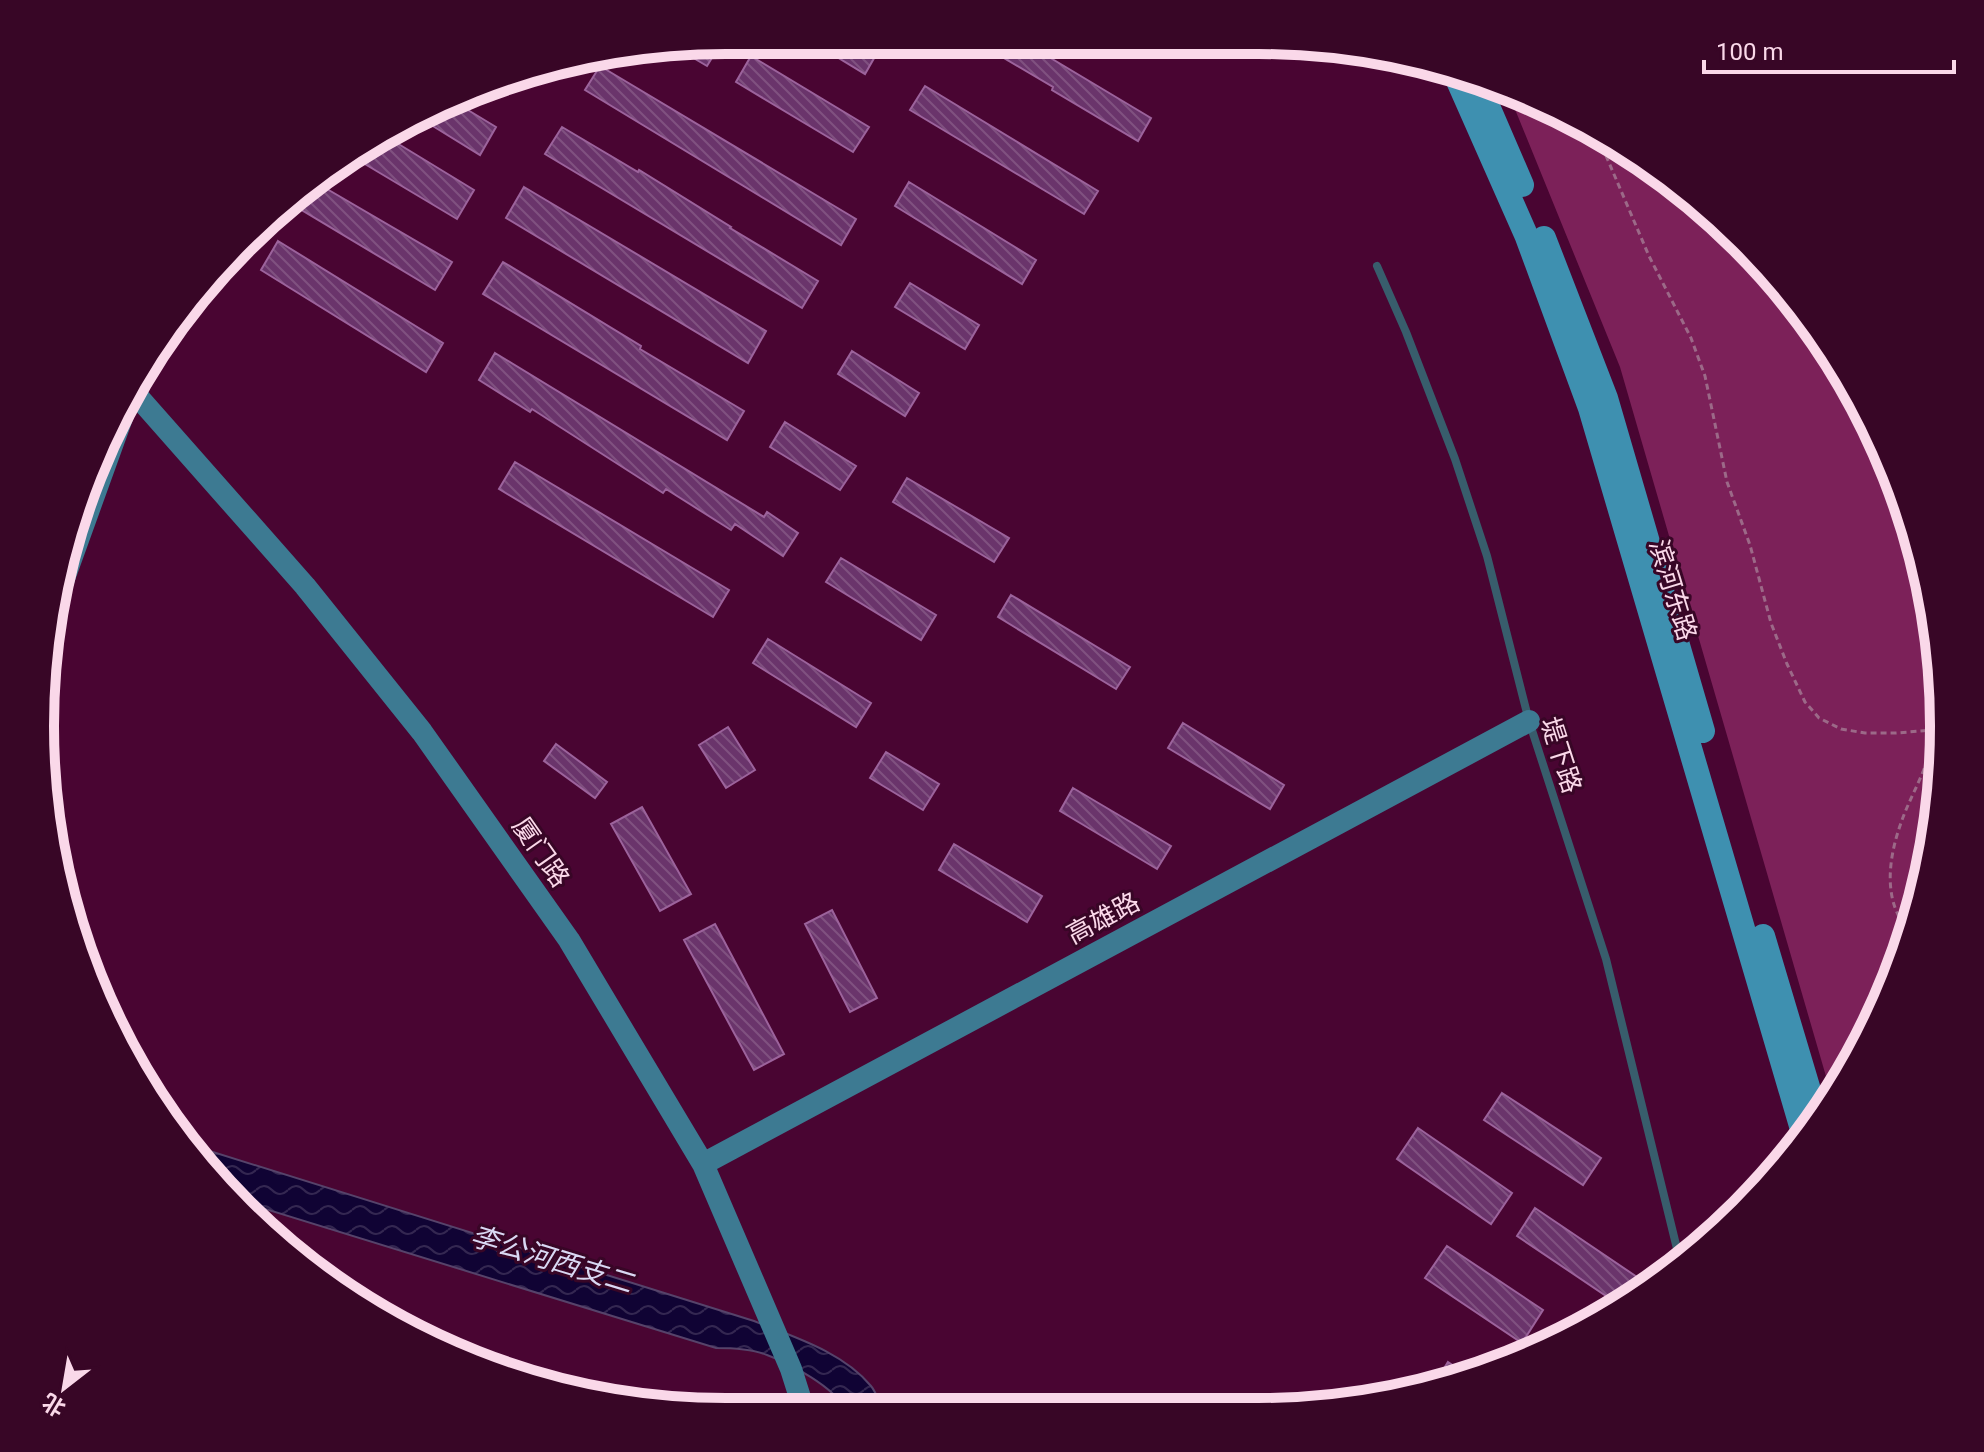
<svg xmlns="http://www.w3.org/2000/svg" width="1984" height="1452" viewBox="0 0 1984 1452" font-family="Roboto,'Noto Sans SC',sans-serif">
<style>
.green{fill:#7c2159}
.water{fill:url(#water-waves);stroke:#56436a;stroke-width:2}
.building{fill:url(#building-back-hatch);stroke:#9c639c;stroke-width:2}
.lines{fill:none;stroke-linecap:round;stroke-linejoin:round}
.path{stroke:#9c6988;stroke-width:3;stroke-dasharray:6 4;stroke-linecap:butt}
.lane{stroke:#385d6c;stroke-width:8}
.secondary{stroke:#3d7a92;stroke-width:22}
.primary{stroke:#3e90b0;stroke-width:24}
.labels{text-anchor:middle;stroke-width:6;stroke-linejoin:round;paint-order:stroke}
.street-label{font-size:26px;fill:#fad8e9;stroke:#380626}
.water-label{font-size:28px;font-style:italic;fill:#d9d8f3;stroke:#380626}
.rim{fill:none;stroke:#fad8e9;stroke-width:10}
</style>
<defs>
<pattern id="water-waves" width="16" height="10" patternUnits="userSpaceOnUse" patternTransform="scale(2)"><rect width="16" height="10" fill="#100334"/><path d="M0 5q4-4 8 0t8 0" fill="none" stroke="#342751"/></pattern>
<pattern id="building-back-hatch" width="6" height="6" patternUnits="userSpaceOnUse" patternTransform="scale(2)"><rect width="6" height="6" fill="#6a346b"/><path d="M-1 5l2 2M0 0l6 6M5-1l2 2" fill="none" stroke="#805180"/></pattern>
</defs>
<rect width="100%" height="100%" fill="#490532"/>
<!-- green -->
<path class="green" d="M1510 97 1639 155 1802 308 1873 422 1920 548 1942 681 1938 815 1908 946 1852 1069 1832 1097 1620 367Z"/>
<!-- water -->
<path class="water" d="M1938 809V815L1921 888C1915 863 1925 830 1938 809Z
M181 1142 754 1321C794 1337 843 1352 871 1386 876 1392 879 1402 883 1409H845C834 1387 791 1364 767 1355 752 1349 733 1348 716 1348L233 1199Z"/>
<!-- building -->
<path class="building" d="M723 40 707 66 675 47Z
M809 40H871L881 46 865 74Z
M975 41H1022L1151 118 1138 141 1052 90 1053 87Z
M751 56 869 127 853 152 736 82Z
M600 66 856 219 841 245 585 90Z
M925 86 1098 191 1084 214 910 110Z
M458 104 496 127 480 155 423 120Z
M562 127 638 172 639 170 731 227 730 228 818 281 802 308 545 154Z
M387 137 474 190 457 219 348 154Z
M315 182 452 262 435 290 290 203Z
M909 182 1036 260 1022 284 895 206Z
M524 187 766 331 748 363 506 218Z
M278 241 443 343 426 372 261 270Z
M503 262 641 346 640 349 744 411 727 440 483 294Z
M910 283 979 325 965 349 895 307Z
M852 351 919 393 905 416 838 374Z
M495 353 764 517 767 512 798 533 783 556 735 524 731 530 666 489 663 493 532 409 530 412 479 380Z
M785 422 856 466 840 490 770 447Z
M515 462 729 590 713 617 499 489Z
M907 478 1009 538 994 562 893 502Z
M841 558 936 615 921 640 826 582Z
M1011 595 1130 667 1116 689 998 617Z
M768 639 871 703 856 727 753 663Z
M1183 723 1284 785 1270 809 1168 748Z
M728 727 755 770 726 788 699 745Z
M556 744 607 782 595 798 544 761Z
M886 752 939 784 923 810 870 778Z
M1073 788 1171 846 1157 869 1060 811Z
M642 807 691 894 660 911 611 824Z
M954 844 1042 896 1027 922 939 870Z
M832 910 877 998 850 1012 805 924Z
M715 924 784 1054 754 1070 684 940Z
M1502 1093 1601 1158 1583 1185 1484 1120Z
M1418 1128 1512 1193 1491 1224 1397 1159Z
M1535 1208 1637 1277 1621 1302 1618 1304 1517 1236Z
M1447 1246 1543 1310 1522 1343 1425 1278Z
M1448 1362 1466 1374 1435 1383Z"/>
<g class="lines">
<!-- path -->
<path class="path" d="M1598 137 1649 256 1691 338 1705 376 1727 482 1750 545 1771 623 1787 664 1805 702 1819 718 1841 729 1865 733H1896L1933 730 1941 724
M1911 933C1882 904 1888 859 1901 823 1908 802 1920 782 1927 761 1930 751 1931 740 1933 730"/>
<!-- lane -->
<path class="lane" d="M1377 266 1406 332 1455 459 1487 556 1529 721 1606 959 1681 1265"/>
<!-- secondary -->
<path class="secondary" d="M52 612 132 390 305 586 422 732 569 940 703 1164 791 1369 804 1410
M703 1164 1529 721"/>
<!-- primary -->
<path class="primary" d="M1454 72 1527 237 1590 408 1804 1136
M1478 83 1522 185
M1544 238 1606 398 1703 731
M1763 936 1817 1117"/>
</g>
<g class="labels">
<!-- street labels -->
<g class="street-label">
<text transform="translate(1673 590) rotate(73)" y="9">滨河东路</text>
<text transform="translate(1561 755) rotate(72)" y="9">堤下路</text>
<text transform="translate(541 852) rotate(55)" y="9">厦门路</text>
<text transform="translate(1103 918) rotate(-28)" y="9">高雄路</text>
</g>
<!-- water labels -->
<g class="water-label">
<text transform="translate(552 1259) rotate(17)" y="10">李公河西支二</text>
</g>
</g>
<!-- crop -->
<path d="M0 0H1984V1452H0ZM726 54H1258A672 672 0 0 1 1930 726V726A672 672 0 0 1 1258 1398H726A672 672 0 0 1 54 726V726A672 672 0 0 1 726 54Z" fill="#380626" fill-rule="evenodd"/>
<path class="rim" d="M726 54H1258A672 672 0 0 1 1930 726V726A672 672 0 0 1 1258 1398H726A672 672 0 0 1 54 726V726A672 672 0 0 1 726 54Z"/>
<!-- north arrow -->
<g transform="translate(64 1388) rotate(211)" stroke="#380626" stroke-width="6" paint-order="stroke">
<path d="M0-6L14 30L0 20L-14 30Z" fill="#fad8e9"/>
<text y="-12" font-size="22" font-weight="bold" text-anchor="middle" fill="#fad8e9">北</text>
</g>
<!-- scale -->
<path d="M1704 60v12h250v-12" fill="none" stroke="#fad8e9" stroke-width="4"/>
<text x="1716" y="60" font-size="24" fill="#fad8e9" stroke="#380626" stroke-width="6" paint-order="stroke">100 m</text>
</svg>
